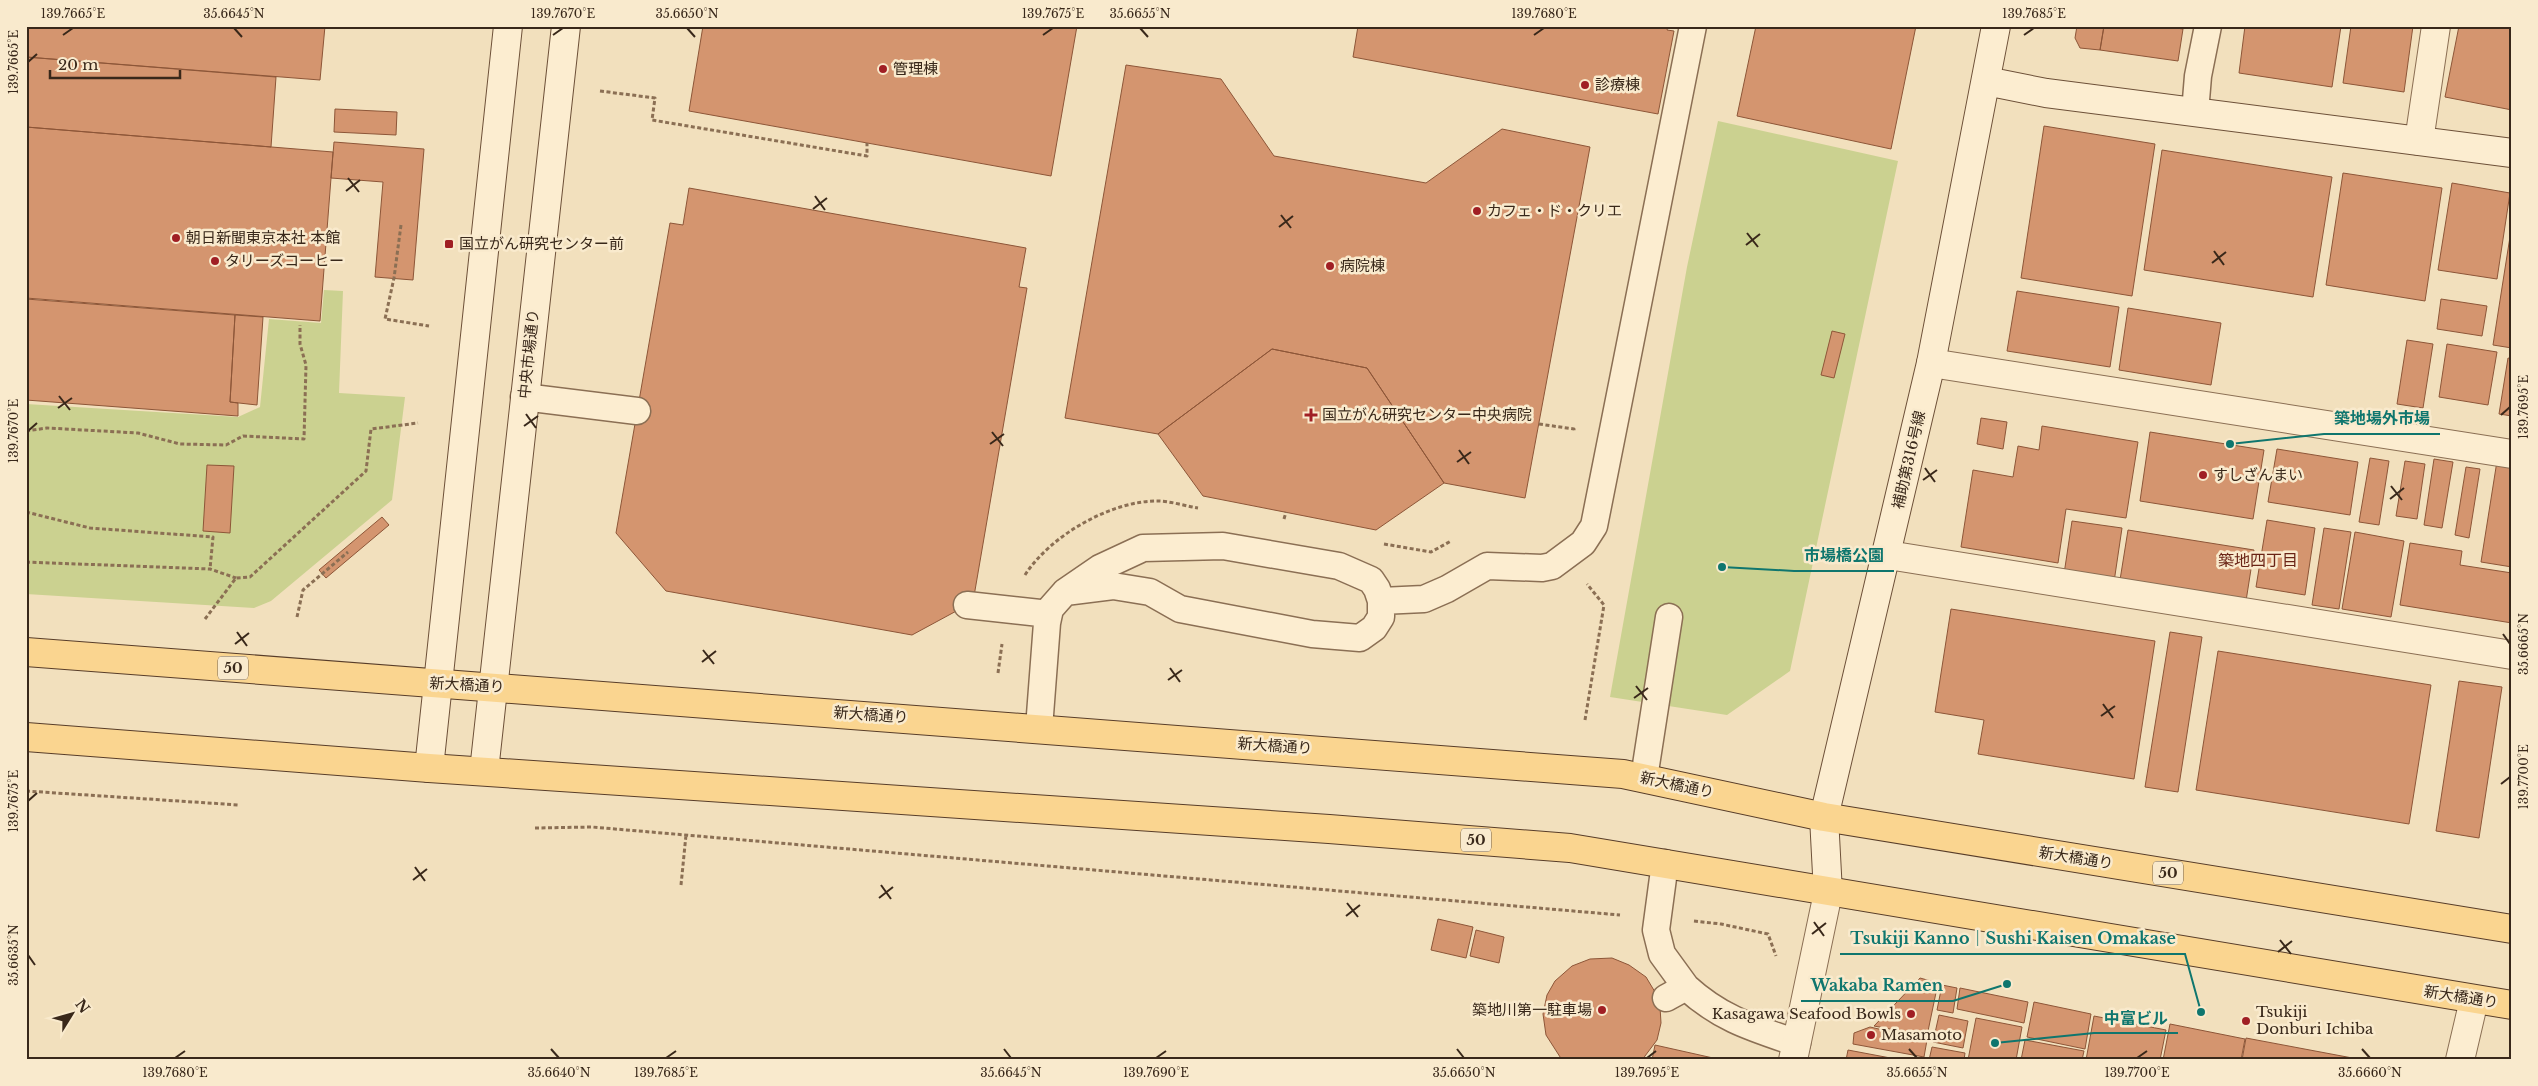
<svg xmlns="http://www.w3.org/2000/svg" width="2538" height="1086" viewBox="0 0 2538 1086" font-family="'Libre Baskerville','Noto Sans JP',serif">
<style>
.green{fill:#cbd190}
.building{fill:#d4956f;stroke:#8d5638}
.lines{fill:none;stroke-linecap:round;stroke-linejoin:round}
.lane-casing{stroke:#8b6f54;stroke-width:29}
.street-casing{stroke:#8b6f54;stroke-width:30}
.secondary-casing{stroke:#6d5038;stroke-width:30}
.primary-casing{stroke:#583d29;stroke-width:30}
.path{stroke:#8b6f54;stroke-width:3;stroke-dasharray:4 2.5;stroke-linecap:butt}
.lane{stroke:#fcedd0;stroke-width:26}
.street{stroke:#fcedd0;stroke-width:28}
.secondary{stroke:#fcedd0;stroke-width:28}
.primary{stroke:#fad590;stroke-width:28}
.ticks{fill:none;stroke:#39281a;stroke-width:2}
.poi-dot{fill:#a01f24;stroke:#f9eacd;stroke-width:2}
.labels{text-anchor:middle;stroke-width:5;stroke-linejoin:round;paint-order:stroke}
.shield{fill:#f9eacd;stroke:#736250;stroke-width:1}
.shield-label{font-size:14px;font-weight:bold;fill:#39281a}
.poi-label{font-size:15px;fill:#39281a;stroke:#f9eacd;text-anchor:start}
.street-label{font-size:15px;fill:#39281a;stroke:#f9eacd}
.neighbourhood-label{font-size:16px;fill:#6a2416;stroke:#f9eacd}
.leader{fill:none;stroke:#0f766e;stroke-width:2}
.callout-dot{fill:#0f766e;stroke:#f9eacd;stroke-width:2}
.callout-label{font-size:16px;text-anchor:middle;font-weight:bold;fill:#0f766e;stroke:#f9eacd;stroke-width:5;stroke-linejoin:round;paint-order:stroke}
.neatline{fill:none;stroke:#39281a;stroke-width:2}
.ticks-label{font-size:12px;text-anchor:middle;fill:#39281a}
</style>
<rect width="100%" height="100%" fill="#f2e0bd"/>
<!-- green -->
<path class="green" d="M1718 121 1898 161 1790 671 1727 715 1610 697 1687 267Z
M324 290 343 291 339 393 405 397 392 500 271 601 254 608 26 594V404L238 417 260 407 269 319 321 323Z"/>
<!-- building -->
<path class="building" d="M26 26H325L320 80 26 57Z
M703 26H1077L1051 176 689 111Z
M1358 26H1668L1667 30 1674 31 1658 114 1353 57Z
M1756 26H1916L1891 149 1737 116Z
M2077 26H2104L2100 50 2080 48 2075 38Z
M2104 26H2162L2183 29 2178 61 2100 50Z
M2245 26H2341L2332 87 2239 73Z
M2351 26H2413L2404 92 2343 83Z
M2459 26H2512V110L2445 97Z
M26 57 276 77 271 147 26 127Z
M1126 65 1221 79 1274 156 1426 183 1502 129 1590 147 1525 498 1444 483 1367 368 1272 349 1158 434 1065 418Z
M335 109 397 112 396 135 334 132Z
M2044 126 2155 144 2132 296 2021 278Z
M26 127 333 152 320 321 26 298Z
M334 142 424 149 413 280 375 277 383 182 331 178Z
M2162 150 2332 177 2313 297 2144 270Z
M2343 173 2442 188 2425 301 2326 285Z
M2452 183 2510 193 2497 279 2438 270Z
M689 188 1026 248 1019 287 1027 288 973 602 912 635 666 591 616 533 670 223 683 225Z
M2512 224V348L2493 345Z
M2017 291 2119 307 2110 367 2007 351Z
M26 299 235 315 230 402 238 403V416L26 400Z
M2441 299 2487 306 2482 336 2437 329Z
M2128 308 2221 323 2211 385 2119 370Z
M235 315 263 317 257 405 230 402Z
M1832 331 1845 334 1834 378 1821 375Z
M2407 340 2433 344 2423 408 2397 404Z
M2447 344 2497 352 2488 405 2439 397Z
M1272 349 1367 368 1444 483 1376 530 1203 496 1158 434Z
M2508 358 2512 359V416L2499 414Z
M1981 418 2007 422 2003 449 1977 444Z
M2042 426 2138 442 2126 518 2066 509 2058 563 1961 547 1973 470 2013 477 2018 446 2039 450Z
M2150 432 2264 450 2253 519 2140 501Z
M2277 449 2358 462 2350 515 2268 502Z
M2370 458 2389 461 2379 525 2359 522Z
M2434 459 2453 462 2442 528 2424 525Z
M2405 461 2425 464 2417 519 2396 516Z
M2497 461 2512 463V567L2481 562Z
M207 465 234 466 230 533 203 531Z
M2466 467 2480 469 2469 538 2455 535Z
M382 517 389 525 326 578 319 570Z
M2267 520 2315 528 2305 595 2256 587Z
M2072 521 2122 528 2114 582 2064 574Z
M2324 528 2351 532 2339 609 2312 605Z
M2128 530 2254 550 2246 601 2120 580Z
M2355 532 2404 541 2391 617 2342 609Z
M2410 543 2462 551 2460 565 2512 573V623L2400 605Z
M1951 609 2155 641 2134 779 1978 754 1984 720 1935 712Z
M2170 632 2202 637 2178 792 2145 787Z
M2218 651 2431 685 2409 824 2196 790Z
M2459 681 2502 687 2479 838 2436 831Z
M1438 919 1473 927 1466 958 1431 950Z
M1476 930 1504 937 1499 963 1470 956Z
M1612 958 1629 965 1646 977 1655 992 1660 1007 1661 1023 1657 1040 1642 1060H1562L1546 1035 1543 1014 1547 995 1555 981 1572 966 1590 959Z
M1920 978 1938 983 1927 1036 1874 1026Z
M1942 985 1957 988 1953 1013 1937 1010Z
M1960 988 2028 1002 2024 1023 1957 1009Z
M2034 1002 2091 1014 2085 1049 2027 1037Z
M1939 1015 1968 1021 1963 1048 1933 1042Z
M2094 1016 2166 1030 2160 1060H2086Z
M1976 1018 2022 1027 2016 1060H1968Z
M2170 1024 2245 1039 2241 1060H2163Z
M1870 1027 1927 1040 1924 1057 1853 1044 1854 1033Z
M2246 1038 2363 1060H2242Z
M2025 1040 2084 1051 2082 1060H2021Z
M1655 1045 1722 1060H1652Z
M1932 1047 1965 1053 1964 1060H1929Z
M1848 1050 1901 1060H1846Z"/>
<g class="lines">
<!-- lane casing -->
<g class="lane-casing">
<path id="lane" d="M2195 112 2198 76 2208 26
M524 397 637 411
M1223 546 1339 566 1371 580 1377 589 1381 601V617L1374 628 1360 638 1312 634 1180 609 1150 592 1113 586 1065 592 1100 568 1143 548Z
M1381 601 1424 599 1447 589 1487 566 1542 568 1552 566 1583 543 1594 526 1693 26
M967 605 1049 614
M1039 728 1047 623 1050 609 1065 592
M1644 778 1669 617
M1665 863 1656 930 1662 954 1686 987 1666 998
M1686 987C1721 1019 1753 1028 1797 1043"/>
</g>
<!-- street casing -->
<g class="street-casing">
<path id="street" d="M2419 141 2436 26
M1931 363 2512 454
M1888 555 2512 655
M1793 1060 1828 893
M2460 1060 2474 1000"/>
</g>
<!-- secondary casing -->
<g class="secondary-casing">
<path id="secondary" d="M1986 81 2046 93 2512 153
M429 768 508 26
M484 771 566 26
M1828 893 1824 817 1931 363 1996 26"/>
</g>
<!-- primary casing -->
<g class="primary-casing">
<path id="primary" d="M26 652 1623 774 1824 817 2512 929
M26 737 429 768 1329 829 1570 848 2512 1005"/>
</g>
<!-- path -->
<path class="path" d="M600 91 655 98 652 120 867 156V143
M401 225 394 278 385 319 429 326
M1539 424 1574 429V431
M26 431 47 428 138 433 180 444 226 445 243 436 304 439 306 365 300 344V325
M26 512 90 528 213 537 210 569
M1284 519 1286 512
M1384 544 1431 552 1451 541
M26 562 210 569 236 578
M1025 575C1050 536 1110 501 1157 501 1170 501 1185 506 1198 508
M297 617 303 590 348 552
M205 619 236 578 250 577 366 471 371 429 418 423
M998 673 1002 644
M1585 720 1604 605 1587 584
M26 791 239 805
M535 828 592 827 1620 915
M681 885 686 835
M1694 921 1721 924 1768 934 1776 956"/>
<!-- lane -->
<use href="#lane" class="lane"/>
<!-- street -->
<use href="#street" class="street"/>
<!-- secondary -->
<use href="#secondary" class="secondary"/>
<!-- primary -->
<use href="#primary" class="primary"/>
</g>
<!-- ticks -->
<path class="ticks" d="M234 28 242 37M687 28 695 37M1140 28 1148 37M63 35 73 28M553 35 563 28M1043 35 1053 28M1534 35 1544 28M2024 35 2034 28M28 62 37 54M348 178 359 192M346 191 360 180M815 196 825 210M813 209 827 198M1281 215 1291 228M1279 227 1293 216M1747 233 1758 247M1746 245 1760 234M2214 251 2224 265M2212 263 2226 252M59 396 70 410M58 408 72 398M526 414 536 428M2501 415 2510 407M524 426 538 416M28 431 37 423M992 432 1003 446M990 444 1004 434M1459 450 1469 464M1457 462 1471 452M1925 468 1935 482M1923 480 1937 470M2391 486 2402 500M2390 499 2404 488M237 632 247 646M2503 634 2510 644M235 644 249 633M703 650 714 664M702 662 716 651M1170 668 1180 682M1168 680 1182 670M1636 686 1647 700M1634 698 1648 688M2103 704 2113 718M2101 716 2115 706M2501 784 2510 777M28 801 37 793M415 867 425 881M413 880 427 869M881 885 891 899M879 898 893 887M1347 903 1358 917M1346 916 1360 905M1814 922 1824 936M1812 934 1826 923M2280 940 2291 954M2278 952 2292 941M28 955 35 965M551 1049 559 1058M1004 1049 1011 1058M1457 1049 1464 1058M1909 1049 1917 1058M2362 1049 2370 1058M175 1058 185 1051M666 1058 676 1051M1156 1058 1166 1051M1647 1058 1656 1051M2137 1058 2147 1051"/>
<!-- markers -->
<g class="poi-dot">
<circle cx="883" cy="69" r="5"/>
<circle cx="1585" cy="85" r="5"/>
<circle cx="1477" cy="211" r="5"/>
<circle cx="176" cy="238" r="5"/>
<rect x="444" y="239" width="10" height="10" rx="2.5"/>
<circle cx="215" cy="261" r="5"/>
<circle cx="1330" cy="266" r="5"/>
<path d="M1308.5 407.5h5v5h5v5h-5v5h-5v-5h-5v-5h5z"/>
<circle cx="2203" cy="475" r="5"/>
<circle cx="1602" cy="1010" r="5"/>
<circle cx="1911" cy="1014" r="5"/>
<circle cx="2246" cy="1021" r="5"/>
<circle cx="1871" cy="1035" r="5"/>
</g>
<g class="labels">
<!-- shield labels -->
<g class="shield">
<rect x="218" y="656.5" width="30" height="23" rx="4"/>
<rect x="1461" y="828.5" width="30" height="23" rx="4"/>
<rect x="2153" y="861.5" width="30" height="23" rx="4"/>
</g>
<g class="shield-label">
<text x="233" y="673">50</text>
<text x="1476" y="845">50</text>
<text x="2168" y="878">50</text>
</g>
<!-- poi labels -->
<g class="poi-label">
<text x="893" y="74">管理棟</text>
<text x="1595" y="90">診療棟</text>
<text x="1487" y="216">カフェ・ド・クリエ</text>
<text x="186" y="243">朝日新聞東京本社 本館</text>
<text x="459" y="249">国立がん研究センター前</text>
<text x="225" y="266">タリーズコーヒー</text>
<text x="1340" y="271">病院棟</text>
<text x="1322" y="420">国立がん研究センター中央病院</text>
<text x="2213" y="480">すしざんまい</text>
<text x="1592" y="1015" text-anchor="end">築地川第一駐車場</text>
<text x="2256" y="1017">Tsukiji<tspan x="2256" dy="17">Donburi Ichiba</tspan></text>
<text x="1901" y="1019" text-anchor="end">Kasagawa Seafood Bowls</text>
<text x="1881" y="1040">Masamoto</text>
</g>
<!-- street labels -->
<g class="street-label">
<text transform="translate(529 354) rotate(-84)" y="5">中央市場通り</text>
<text transform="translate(1909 460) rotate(-77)" y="5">補助第316号線</text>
<text transform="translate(467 685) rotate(3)" y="5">新大橋通り</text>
<text transform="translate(871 715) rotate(4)" y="5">新大橋通り</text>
<text transform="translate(1275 746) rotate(4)" y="5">新大橋通り</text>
<text transform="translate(1677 785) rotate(12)" y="5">新大橋通り</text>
<text transform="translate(2076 858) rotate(9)" y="5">新大橋通り</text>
<text transform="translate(2461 997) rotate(9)" y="5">新大橋通り</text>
</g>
<!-- neighbourhood labels -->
<g class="neighbourhood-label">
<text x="2258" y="566">築地四丁目</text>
</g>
</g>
<!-- callouts -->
<path class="leader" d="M2230 444L2324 434H2440M1722 567L1794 571H1894M2201 1012L2185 954H1840M2007 984L1953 1001H1801M1995 1043L2094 1033H2178"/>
<g class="callout-dot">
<circle cx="2230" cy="444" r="5"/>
<circle cx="1722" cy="567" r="5"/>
<circle cx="2201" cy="1012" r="5"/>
<circle cx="2007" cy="984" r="5"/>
<circle cx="1995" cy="1043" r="5"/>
</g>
<g class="callout-label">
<text x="2382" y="424">築地場外市場</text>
<text x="1844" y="561">市場橋公園</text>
<text x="2013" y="944">Tsukiji Kanno｜Sushi Kaisen Omakase</text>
<text x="1877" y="991">Wakaba Ramen</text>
<text x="2136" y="1024">中富ビル</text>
</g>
<!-- border -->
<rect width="2538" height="1086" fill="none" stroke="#f9eacd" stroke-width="55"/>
<!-- north arrow -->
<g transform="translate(72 1014) rotate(53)" stroke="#f9eacd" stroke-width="4" paint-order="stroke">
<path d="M0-4L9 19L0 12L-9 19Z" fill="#39281a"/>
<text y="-8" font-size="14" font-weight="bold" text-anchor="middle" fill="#39281a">N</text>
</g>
<!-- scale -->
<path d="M50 70v8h130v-8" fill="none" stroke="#39281a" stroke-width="2.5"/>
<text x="58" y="70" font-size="15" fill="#39281a" stroke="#f9eacd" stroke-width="4" paint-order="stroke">20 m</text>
<rect x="28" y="28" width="2482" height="1030" class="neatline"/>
<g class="ticks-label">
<text x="73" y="18">139.7665°E</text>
<text x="234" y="18">35.6645°N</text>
<text x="563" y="18">139.7670°E</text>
<text x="687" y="18">35.6650°N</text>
<text x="1053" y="18">139.7675°E</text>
<text x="1140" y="18">35.6655°N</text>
<text x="1544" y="18">139.7680°E</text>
<text x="2034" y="18">139.7685°E</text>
<text transform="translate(14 62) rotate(-90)" y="4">139.7665°E</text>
<text transform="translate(2524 407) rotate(-90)" y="4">139.7695°E</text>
<text transform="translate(14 431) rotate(-90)" y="4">139.7670°E</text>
<text transform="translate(2524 644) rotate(-90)" y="4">35.6665°N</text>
<text transform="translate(2524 777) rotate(-90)" y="4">139.7700°E</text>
<text transform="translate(14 801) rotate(-90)" y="4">139.7675°E</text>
<text transform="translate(14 955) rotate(-90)" y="4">35.6635°N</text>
<text x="175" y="1077">139.7680°E</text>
<text x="559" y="1077">35.6640°N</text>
<text x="666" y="1077">139.7685°E</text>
<text x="1011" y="1077">35.6645°N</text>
<text x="1156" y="1077">139.7690°E</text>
<text x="1464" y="1077">35.6650°N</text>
<text x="1647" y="1077">139.7695°E</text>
<text x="1917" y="1077">35.6655°N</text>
<text x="2137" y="1077">139.7700°E</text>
<text x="2370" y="1077">35.6660°N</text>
</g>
</svg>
